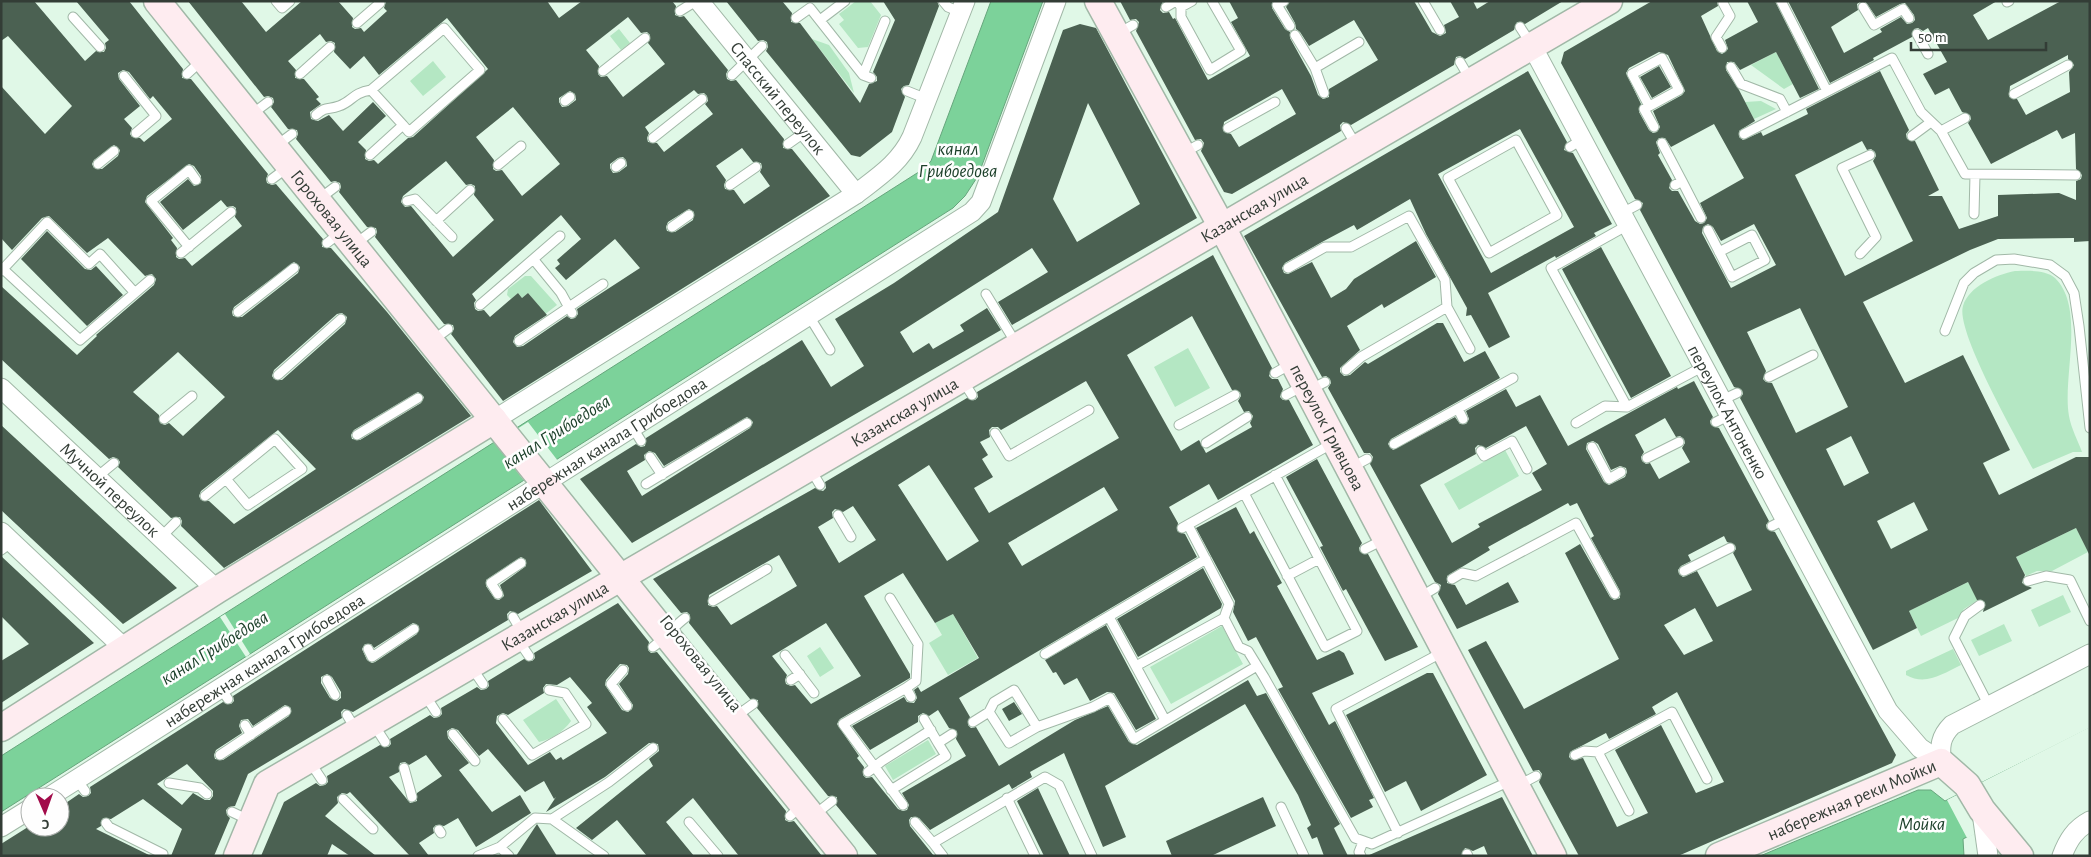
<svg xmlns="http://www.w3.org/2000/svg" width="2091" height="857" viewBox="0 0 2091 857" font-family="'Alegreya Sans',sans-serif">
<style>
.green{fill:#b4e7c3}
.water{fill:#7cd29a;stroke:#66a57c}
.pier{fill:#e0f8e7}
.building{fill:#4b6152;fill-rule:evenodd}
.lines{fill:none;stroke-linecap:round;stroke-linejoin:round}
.lane-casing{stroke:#a1b8a7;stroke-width:11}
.street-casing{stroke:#a1b8a7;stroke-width:21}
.secondary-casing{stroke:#a1b8a7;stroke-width:29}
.lane{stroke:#fff;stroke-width:9}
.street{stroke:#fff;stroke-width:19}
.secondary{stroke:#feecf0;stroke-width:26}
.labels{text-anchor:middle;stroke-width:5;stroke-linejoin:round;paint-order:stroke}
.street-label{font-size:18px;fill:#333d36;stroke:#fefefe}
.water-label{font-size:19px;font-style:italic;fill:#1c402a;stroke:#fefefe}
</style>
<rect width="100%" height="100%" fill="#e0f8e7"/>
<!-- green -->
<path class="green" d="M856 1H870L881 15 868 47 858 48 839 24 844 20 839 14Z
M619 29 630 43 621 50 610 36Z
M812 39 829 45 849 73 854 93Z
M1776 52 1793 84 1784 89 1751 65Z
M433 61 446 77 423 96 410 81Z
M1761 101 1776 109 1754 119 1745 102Z
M2015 271C2027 271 2045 269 2055 278 2086 308 2062 378 2069 416 2071 428 2078 441 2082 452H2073L2033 469C2019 442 1955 331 1963 306 1969 286 1996 275 2015 271Z
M525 276H531L557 305 526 329 519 321 538 305 528 293 522 298 518 293 511 299 507 295 508 289Z
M1188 348 1210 388 1175 407 1154 367Z
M1505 450 1519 476 1459 510 1444 484Z
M2076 528 2088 552 2052 571H2037L2026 576 2016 557Z
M1968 582 1978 600 1964 609 1958 618 1921 636 1909 611Z
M2063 595 2071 612 2039 627 2031 610Z
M953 614 978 658 948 675 929 643 942 635 935 623Z
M2004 624 2012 641 1979 656 1971 640Z
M1222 626 1243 664 1171 704 1150 667Z
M820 647 834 668 820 677 807 656Z
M1953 649 1961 665C1942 674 1926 686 1906 675V671Z
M556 699 571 721C563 732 552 739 539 742L523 720Z
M928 740 936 754 893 780 885 766Z"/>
<!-- water -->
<path class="water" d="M991 1H1043L978 176 965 196 953 208 1 812V756L925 168 931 161Z
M2090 728V774L1963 839 1964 856H1760L1918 790H1931L1945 801Z"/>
<!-- pier -->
<path class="pier" d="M528 422 558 461 525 482 495 443Z
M225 614 250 654 246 657 220 617Z
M2090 727V776L1967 838 1947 800Z"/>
<!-- building -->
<path class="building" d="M1 1H34L85 61 96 51 104 52 106 48 105 43 109 40 76 1H129L183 69 182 78 191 79 268 174 266 179 267 183 272 185 276 184 323 239 322 247 331 248 387 312 471 416 224 568 181 526 182 521 180 517 171 518 118 467 120 462 118 459 113 457 109 459 1 359V286L77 355 97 336 96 335 154 285 156 279 152 274 145 276 108 238 87 253 49 216 42 218 12 250 1 238V86L45 134 72 106 8 36 1 41ZM123 70 129 72 150 99 153 96 172 119 144 142 140 138 132 137 130 134 132 128 124 119 140 106 119 79 118 73ZM114 145 120 150 118 156 102 169 94 168 92 164 94 160ZM189 164 194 166 201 176V183L194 186 188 179 160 202 183 230 221 200 227 207 233 206 236 208 235 217 242 226 192 266 185 258 179 259 176 257 177 248 171 240 173 238 145 202 147 196ZM294 262 300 267 298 273 242 317 233 316 232 312 234 307ZM342 313 347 317 345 324 282 380 274 379 272 376 274 370 337 314ZM178 352 225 397 183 436 169 423 165 425 160 423 159 415 133 392ZM418 392 424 397 421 403 360 440 352 439 351 435 354 430ZM278 430 316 469 234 524 209 501 201 500 199 496 201 491Z
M188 1H241L266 32 302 1H338L353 18 352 27 355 29 361 28 364 32 387 11 384 8 386 1H547L559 18 582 1H672L676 6 675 15 680 17 684 16 728 70 726 74 727 79 731 81 736 80 784 139 783 148 792 149 830 196 503 401 451 334 454 329 453 325 444 324 375 237 377 232 376 228 367 227 339 192 341 187 340 183 335 181 331 182 296 139 298 134 297 130 288 129 278 116 271 107 274 102 273 98 268 96 264 97ZM628 17 641 33 647 32 650 35 648 43 665 64 623 97 607 76 601 77 598 74 599 66 586 50ZM447 18 488 69 413 137 408 138 378 164 374 160 369 161 365 159 366 150 358 142 386 116 373 102 343 131 329 115 318 121 311 119 310 112 321 104 316 99 319 97 304 79 295 78 296 70 288 61 320 34 326 42 331 41 335 43 334 52 350 69 364 56 379 75ZM694 90 698 94 704 93 707 96 708 101 705 104 713 114 664 152 657 143 648 142 647 138 649 133 645 127ZM570 91 575 94 576 100 568 106 562 107 559 102V98ZM513 107 560 164 522 196 502 170 496 171 493 169 494 160 476 137ZM742 148 753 162 761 163 762 167 760 172 770 186 744 204 734 190 725 189 724 185 726 180 716 166ZM623 157 626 160 627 166 619 172 613 173 610 168V164L618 158ZM446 161 466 185 471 184 475 186 474 195 494 220 453 257 411 206 405 207 401 202 403 196ZM689 209 694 212 693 220 675 232 667 231 666 227 668 222ZM561 215 581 239 557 260 560 264 555 268 566 280 615 239 640 268 577 309 578 314 575 318 571 319 567 316 523 346 517 347 513 342 515 336 547 315 528 293 522 298 518 293 490 317 484 310 478 311 475 309 474 303 476 300 472 294Z
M726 1H782L792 13 791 22 800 23 860 103 869 84 877 81V77L873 72 895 20 883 1H937L939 6 909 85 904 86 901 89 905 97 892 132 860 157 851 155 766 51 768 47 767 42 763 40 758 41Z
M1120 1H1163L1160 10 1163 13 1169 12 1173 19 1175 18 1208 80 1250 56 1231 22 1238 18 1229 1H1272V8L1285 29 1290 32V38L1311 76 1318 95 1323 99 1329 97V89L1378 60 1354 20 1309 46 1300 32 1296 29 1295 23 1286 7 1290 1H1414L1432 32 1440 36 1446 33 1444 25 1459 17 1450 1H1473L1477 9 1490 1H1563L1525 24 1517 22 1514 30 1465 59 1460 56 1456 57 1454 65 1351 125 1343 122 1340 125 1341 131 1232 194 1224 192 1201 151 1204 143 1201 139 1195 140 1136 31 1139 22 1136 19 1130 20ZM1282 89 1296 114 1239 147 1231 134 1223 131 1224 122Z
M1652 1H1717L1718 6 1701 16 1717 51 1722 54 1728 49 1725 40 1758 22 1747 1H1775L1819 89 1800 98 1776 52 1740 70 1734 62H1727L1726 70 1739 90 1755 121 1739 131V137L1743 140 1761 132 1763 136 1808 114 1806 109 1880 71 1909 130 1906 134 1907 139 1915 141 1939 190 1928 196H1942L1959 229 1998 216V195L2059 193 2076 200V181L2081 179 2082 175 2076 169 2075 133 2062 139 2057 130 1991 164 1968 123 1971 119 1970 115 1962 112 1949 88 1935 95 1923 74 1947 62 1928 28 1923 31 1918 28 1914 29 1912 37 1873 58 1874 60 1830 83 1788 1H1861L1857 4 1858 10 1831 27 1844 53 1882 32 1880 29 1901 17 1907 24 1912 23 1915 20 1914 15 1905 3 1900 4 1876 17 1865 1H1997L1973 15 1988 40 2061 1H2090V241L2074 242V238L1998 239 1970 250 1863 302 1905 383 1963 355 2010 450 1983 463 1999 495 2076 457H2090V556L2076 528 2016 557 2025 575 2022 583 2032 588 1983 612 1985 602 1977 600 1968 582 1909 611 1917 628 1873 650 1740 398 1743 394 1742 390 1734 387 1640 210 1643 203 1635 199 1561 63 1564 52ZM1659 52 1668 55 1685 91 1682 95 1653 111 1660 127 1657 132 1653 133 1649 130 1639 112 1641 104 1626 73 1629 68ZM2068 55V59L2074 65 2069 72 2070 92 2026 115 2017 99 2009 97 2010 86ZM1714 124 1744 178 1700 203 1707 218 1704 223 1700 224 1695 221 1678 191H1672L1669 188 1672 180 1658 155 1660 153 1656 142 1659 138H1665L1671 147ZM1862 141 1867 150 1871 149 1875 152 1876 156 1873 161 1913 241 1845 276 1795 175ZM1708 224 1713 227 1721 241 1754 224 1776 265 1731 288 1702 233 1703 227ZM1800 308 1848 407 1796 433 1772 383 1766 382 1763 379 1766 371 1747 332ZM1851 436 1869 473 1844 486 1826 449ZM1914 502 1928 530 1891 549 1877 521Z
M1080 24 1096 28 1197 218 1012 325 998 302 1048 272 1032 248 900 332 913 353 929 343 933 349 964 331 960 325 987 308 1001 330 632 543 580 479 636 444 641 447 645 446 646 438 802 340 831 387 864 366 835 319 894 283 998 212 1063 30ZM1088 103 1140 204 1077 242 1053 199ZM747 417 753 422 750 428 642 496 627 471 645 460 644 455 649 451 655 453 664 466Z
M1659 66 1671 87 1652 98 1640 77Z
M1528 71 1567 142 1564 150 1573 153 1612 224 1594 233 1596 236 1556 258 1555 256 1488 293 1510 337 1489 348 1471 315 1466 316 1467 308 1426 234 1410 199 1357 230 1354 225 1322 242 1285 263 1282 268 1284 273 1288 274 1312 262 1331 298 1346 289 1354 279 1416 241 1436 277 1384 308 1382 304 1347 326 1360 350 1340 368V372L1344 376 1350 375 1365 362 1368 364 1437 323H1443L1464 362 1485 351 1500 378 1391 439 1388 444 1393 450 1455 417 1460 424H1466L1469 419 1466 411 1506 389 1516 407 1540 395 1568 446 1677 387 1678 389 1694 381 1713 417 1710 421 1711 425 1719 428 1769 521 1766 525 1767 529 1775 532 1896 755 1892 763 1678 856H1579L1539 782 1542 774 1539 770 1533 771 1468 650 1486 641 1524 709 1619 659 1565 553 1580 544 1610 597 1614 600 1620 598V591L1591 538 1594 536 1577 503 1570 506 1568 503 1488 547 1490 550 1447 576V583L1455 585 1466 605 1508 582 1519 602 1457 629 1438 594 1441 585 1435 582 1370 464 1373 457 1370 453H1364L1328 388 1331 383 1330 379 1326 376 1322 377 1244 236ZM1520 129 1574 227 1491 273 1438 174ZM1665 418 1676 437 1680 436 1684 439 1685 443 1682 448 1690 462 1659 479 1650 463 1646 464 1642 461 1641 457 1644 452 1635 435ZM1526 426 1547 464 1532 473 1542 490 1478 524 1480 527 1452 543 1420 485 1476 454 1475 448 1478 445 1486 448ZM1593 441 1598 444 1611 470 1620 466 1626 468 1627 472 1625 477 1609 485 1604 482 1586 449 1587 443ZM1724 536 1727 542 1735 545 1736 549 1733 553 1752 590 1717 607 1697 571 1683 577 1679 574 1678 570 1681 566 1691 561 1688 555ZM1695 608 1713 641 1684 655 1664 625ZM1677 692 1724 782 1696 793 1661 725 1615 750 1648 813 1617 827 1583 758 1572 760 1569 757 1570 752 1606 733 1609 739 1656 714 1652 707Z
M47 231 85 269 91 270 96 266 123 295 87 326 21 259Z
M1601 247 1671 376 1631 398 1562 269Z
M1213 255 1272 368 1269 376 1272 379H1278L1283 389 1280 397 1283 400H1289L1313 445 1218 500 1209 484 1169 507 1178 523 1177 531 1185 534 1197 557 959 698 970 717 968 725 971 728 976 727 999 766 1075 720 1108 706 1129 742 1137 745 1248 680 1257 696 1266 693 1340 824 1334 828 1348 856H1324L1317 837 1312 839 1307 828 1311 825 1298 795 1245 704 1105 786 1126 837 1103 847 1064 753 1030 772 1032 777 1012 789 1009 784 930 830 919 818 911 817 909 820 910 826 934 856H878L836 805 837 797 828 796 757 708 758 700 750 699 689 623 690 615 687 612 681 613 653 579 815 488 823 491 826 488 825 482 967 398 975 400 978 397 977 392ZM1192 316 1232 390 1240 392 1241 396 1238 401 1244 412 1249 411 1253 416 1250 423 1252 427 1206 453 1199 440 1181 451 1127 355ZM1086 381 1119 438 989 513 974 488 993 477 982 459 988 455 980 442 990 437 989 430 992 427H998L1001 430ZM929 465 979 541 947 561 898 485ZM1104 487 1118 510 1022 566 1008 543ZM853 506 876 540 839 563 818 527 833 518 832 512 835 509 843 512ZM779 555 797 586 731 625 717 606 713 607 708 605 709 595ZM903 573 935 623 953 614 979 658 921 692 918 687 914 690 917 698 914 703 907 702 904 697 852 726 870 750 918 722V716L923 713 929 716 938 710 949 728 957 731 956 739 966 756 902 793 909 805 907 810 903 811 898 809 872 777 866 778 863 775 864 767 857 758 859 756 837 724 840 719 910 678V674L864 596ZM826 623 861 676 811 704 795 685 791 686 786 684 785 680 787 675 772 656Z
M1 425 177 588 123 624 1 510Z
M1317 459 1362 543 1359 548 1360 552 1368 554 1418 647 1385 661 1346 589 1343 591 1320 547 1323 546 1286 477Z
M539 500 592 571 518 614 510 611 507 614 508 620 353 712 344 709 341 712 342 718 248 774 235 806 229 807 226 810 227 815 230 818 214 856H171L182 829 143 799 111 819 103 818 101 826 96 829 151 856H1V844L28 827H60V807L79 794 83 797 88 796 91 793 90 787 223 702 231 704 234 701 233 696ZM521 557 526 560V566L500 585 504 596 499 600 495 599 486 586V580ZM413 623 419 626 417 634 375 662 372 663 367 660 362 649 365 644H371L374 648ZM327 674 332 677 341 692V698L337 701 330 698 321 683V677ZM285 705 291 708 289 716 223 760 215 759 214 755 216 750 242 733 239 726 241 720 248 719 253 726ZM187 764 213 791V796L210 800H205L193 793 182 805 157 784Z
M1236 507 1250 534 1254 531 1257 537 1282 583 1277 586 1317 660 1339 650 1344 653 1354 674 1312 693 1329 725 1335 721 1374 798 1369 800 1373 807 1351 818 1278 689 1283 687 1256 637 1248 641 1233 612 1235 601 1196 528Z
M1 556 94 643 1 703V661L29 644 1 616Z
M1203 568 1222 604 1221 608 1138 657 1117 619Z
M618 603 649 642 648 650 651 653 657 652 786 811 785 820 789 822 794 821 822 856H739L693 798 666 822 694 856H647L617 820 592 840 576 828 653 766 649 759 659 751 658 744 649 743 605 777 546 812 556 797 554 799 544 781 525 792 488 749 479 756 458 730 452 728 447 731 448 738 469 763 459 770 492 812 520 795 531 813 476 847 458 818 444 826 436 825 433 828 434 833 419 843 429 856H410L350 792 347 794 342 793 337 797 338 803 325 816 376 856H350L332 844 327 856H261L284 802 316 783 320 786 325 785 328 782 327 776 380 745 388 747 391 744 390 739 430 715 434 718 439 717 442 714 441 708 477 687 481 690 486 689 489 686 488 681 524 659 532 661 535 658 534 653ZM620 664 627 665 629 668 628 674 619 684 633 705 632 709 628 712 622 710 605 685 606 680ZM570 677 592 703 587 707 607 733 563 760 561 757 556 760 550 752 528 765 496 723 497 716 503 713 508 715 544 693 543 688 546 684 557 685ZM426 755 442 776 417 793V801L410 803 389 777 399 772 400 763 405 762 409 765Z
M1106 625 1156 719 1136 730 1114 693 1107 692 1090 701 1077 678 1064 685 1056 672 1053 673 1045 660Z
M1427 673H1433L1487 775 1421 811 1406 781 1385 792 1346 715Z
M1014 702 1022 714 1009 721 1002 709Z
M1038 788 1070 856H1044L1017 801Z
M1263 797 1276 826 1211 856H1172L1166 841Z
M1502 797 1533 856H1488L1484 846 1473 851 1465 848 1461 856H1367Z
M537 824 557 856H516Z"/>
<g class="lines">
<!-- lane casing -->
<g class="lane-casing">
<path id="lane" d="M276 1 282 8 290 1
M943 1 948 7 960 12
M1177 1 1181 7V17L1210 70 1241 51 1212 1
M1284 1 1277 5 1290 26
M1423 1 1440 30
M1781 1 1827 91
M2007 2 2009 1
M1166 7 1176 1
M1181 7 1192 1
M1863 7 1874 25 1903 9 1909 18
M680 11 696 1
M73 17 100 47
M796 18 810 8 863 75 871 78
M820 20 845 1
M357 23 380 3
M1520 27 1531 44
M1119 33 1133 25
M1917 34 1928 54
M1295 35 1315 68
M1722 48 1716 37 1730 16 1723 3
M1460 62 1470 79
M1731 67 1741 84 1780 99 1787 112
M603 71 645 38
M187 74 201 61
M300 74 330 47
M732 75 762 46
M863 75 885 21
M124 76 156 116 136 133
M371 90 403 125
M907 91 927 99
M1324 93 1315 68 1359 42
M2014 94 2068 65
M565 101 570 97
M1649 106 1632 74 1662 58 1679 90 1644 109 1654 127
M252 114 268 102
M316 115C326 106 328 110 339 106 352 102 352 93 371 90L444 28 480 70 409 132 403 125 370 155
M1228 128 1275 102
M1346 128 1356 145
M1941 131 1965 118
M1744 134 1892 58 1921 112 1941 131 1965 174 2076 175
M1912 136 1931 122
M653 138 702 99
M1516 140 1557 215 1489 253 1448 178Z
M1662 143 1682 181
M788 144 805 132
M276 146 292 134
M1570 147 1583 139
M1183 153 1198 145
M98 164 114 151
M498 165 521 146
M616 167 621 163
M272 179 288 167
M730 185 756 167
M1675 185 1682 181 1701 218
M319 199 335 187
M407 201 415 199 452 237
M1622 213 1637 205
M1974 214 1975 175
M436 221 470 190
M672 227 689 215
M1708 230 1732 277 1765 260 1752 235 1719 252
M327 243 340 233
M355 244 371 232
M189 247 151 201 189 170 196 180
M181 253 231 212
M1860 254 1876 237 1842 168 1870 155
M534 260 561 293 572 313
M1288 268 1325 247H1351L1409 216 1445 280 1447 307 1470 349
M3 269 47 222 89 264 100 254 135 293
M1 271 3 269 80 340 150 280
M986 294 1017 345
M480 305 560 236
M238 312 294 268
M809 316 830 350
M1945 331 1964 283 1974 273 1996 260 2014 259 2050 265 2065 276 2074 293 2079 326 2090 428
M432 341 448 329
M519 341 603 284
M1346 370 1361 357 1447 307
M1275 373 1291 364
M278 375 341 319
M1769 377 1813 355
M963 381 972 395
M1309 390 1325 382
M1286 395 1303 386
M1722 400 1737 393
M1627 407 1551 268 1628 225
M1458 409 1463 419
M164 419 192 396
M1716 422 1730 415
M1576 423 1605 406 1627 407 1704 366
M1179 425 1235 395
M633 428 641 441
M995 433 1009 456 1089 410
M357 435 418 398
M1206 443 1247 417
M1394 444 1513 378
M1592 447 1609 479 1621 472
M1481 451 1484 456 1512 441 1527 469
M650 457 662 475
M1647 458 1679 442
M1352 467 1367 459
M811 470 820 485
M97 477 114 463
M646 484 747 423
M1244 493 1325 647 1357 631 1275 475
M205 496 275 439 302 469 248 505 226 479
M838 515 851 537
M1188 525 1229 604 1224 618 1239 647 1248 651 1264 677 1355 838 1372 844 1510 781
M1772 526 1786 519
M1182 528 1333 443
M161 537 176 522
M1365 549 1383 540
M1 550 12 542
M1684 571 1730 548
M1287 576 1319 559
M1452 579 1462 573 1476 576 1576 523 1615 594
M2028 581 2046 576 2070 580 2090 621
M498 594 491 583 521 563
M1420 597 1435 588
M890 598 918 644 916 681 906 688 911 697
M713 601 767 569
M1980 605 1965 616 1954 638 1989 706
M513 617 522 632
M1109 617 1165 720
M518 640 529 656
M653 647C665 638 673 627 685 618
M368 649 372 657 414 629
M1045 654 1206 559
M785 655 814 693
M1136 666 1224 618
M472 668 483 684
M623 670 611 684 627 706
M327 680 335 695
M791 680 800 674
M221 689 228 699
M425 695 436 712
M989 712 1009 743 1037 727 1093 707 1110 698 1134 739 1257 666
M347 715 356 730
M735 717 753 704
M503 719 532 755 586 724 565 693 549 690
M924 719 938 743 952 734
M973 722 989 712 994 702 1014 690 1037 727
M245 725 251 735
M374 725 385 742
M453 734 475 761
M1598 752 1629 811
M220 755 286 711
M1575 755 1584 751 1598 752 1672 712 1707 779
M310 762 322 780
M404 768 412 797
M868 772 882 761 931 730
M77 780 85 791
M169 783 200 788 207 794
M1519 785 1536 776
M891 790 946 756 938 743
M1007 798 1035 856
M343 799 373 829
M903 805 843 724 906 688
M1281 807 1304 856
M232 812 249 820
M790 816 801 806
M813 816 832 801
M552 819 604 856
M689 822 718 856
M915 822 933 843 1045 777 1059 785 1092 856
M106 823 109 827 163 854
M439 830 441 833
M1398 833 1336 709 1443 652
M933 843 943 856
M1467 854 1468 856
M478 856 500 847
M509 856 500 847 535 818 552 819 609 782 653 748
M1361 856 1359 852 1363 842"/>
</g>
<!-- street casing -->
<g class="street-casing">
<g id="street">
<path id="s1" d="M699 1 856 194"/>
<path id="s2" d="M1532 46 1888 711 1920 748 1941 762"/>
<path id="s3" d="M1 388 217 590"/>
<path d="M494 420 856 194C878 177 900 163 912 137L965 1"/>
<path d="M1 532 125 649"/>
<path d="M1941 762C1940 746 1940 737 1952 725L2090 654"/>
<path id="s4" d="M49 797 972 212 981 202 1056 1"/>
<path d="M1982 813 1988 856"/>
<path d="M1 827 30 809"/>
<path d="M2062 856C2068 840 2075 829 2090 821"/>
</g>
</g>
<!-- secondary casing -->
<g class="secondary-casing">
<g id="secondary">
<path id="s5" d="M157 1 844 856"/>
<path id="s6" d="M1098 1 1222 227 1553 856"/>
<path d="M1 728 217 590 494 420"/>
<path id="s7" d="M237 856 267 784 1609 1"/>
<path id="s8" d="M1719 856 1941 762 1967 785 1982 810 2020 856"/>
</g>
</g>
<!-- lane -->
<use href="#lane" class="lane"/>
<!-- street -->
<use href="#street" class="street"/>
<!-- secondary -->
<use href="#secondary" class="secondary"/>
</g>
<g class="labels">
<!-- street labels -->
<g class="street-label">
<text dy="6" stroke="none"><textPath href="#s1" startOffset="125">Спасский переулок</textPath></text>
<text dy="6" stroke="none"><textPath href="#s7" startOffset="1221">Казанская улица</textPath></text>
<text dy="6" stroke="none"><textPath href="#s5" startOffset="279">Гороховая улица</textPath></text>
<text dy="6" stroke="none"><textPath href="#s2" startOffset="415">переулок Антоненко</textPath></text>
<text dy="6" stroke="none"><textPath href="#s7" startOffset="816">Казанская улица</textPath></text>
<text dy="6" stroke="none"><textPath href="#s6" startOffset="484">переулок Гривцова</textPath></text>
<text dy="6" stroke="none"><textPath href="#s4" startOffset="660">набережная канала Грибоедова</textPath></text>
<text dy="6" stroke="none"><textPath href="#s3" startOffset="149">Мучной переулок</textPath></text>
<text dy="6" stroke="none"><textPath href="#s7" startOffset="411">Казанская улица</textPath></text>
<text dy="6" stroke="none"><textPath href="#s4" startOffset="255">набережная канала Грибоедова</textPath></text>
<text transform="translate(701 663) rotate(51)" y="6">Гороховая улица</text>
<text dy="6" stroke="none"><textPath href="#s8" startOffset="144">набережная реки Мойки</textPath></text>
</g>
<!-- water labels -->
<g class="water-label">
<text x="958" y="155">канал<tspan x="958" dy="22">Грибоедова</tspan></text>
<text transform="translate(556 431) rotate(-32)" y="7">канал Грибоедова</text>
<text transform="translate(214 647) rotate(-32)" y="7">канал Грибоедова</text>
<text x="1922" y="830">Мойка</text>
</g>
</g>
<!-- border -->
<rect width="2091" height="857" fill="none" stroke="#333d36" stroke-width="5"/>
<!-- north arrow -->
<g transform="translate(45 812) rotate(178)"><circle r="24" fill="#fefefe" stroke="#adb1ae"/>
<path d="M0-4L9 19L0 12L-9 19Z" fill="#a20b4a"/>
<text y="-8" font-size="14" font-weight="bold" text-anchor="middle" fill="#333d36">С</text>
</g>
<!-- scale -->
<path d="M1911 42v8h135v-8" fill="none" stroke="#333d36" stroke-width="2.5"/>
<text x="1918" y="42" font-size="15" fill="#333d36" stroke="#fefefe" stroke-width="4" paint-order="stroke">50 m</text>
</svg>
